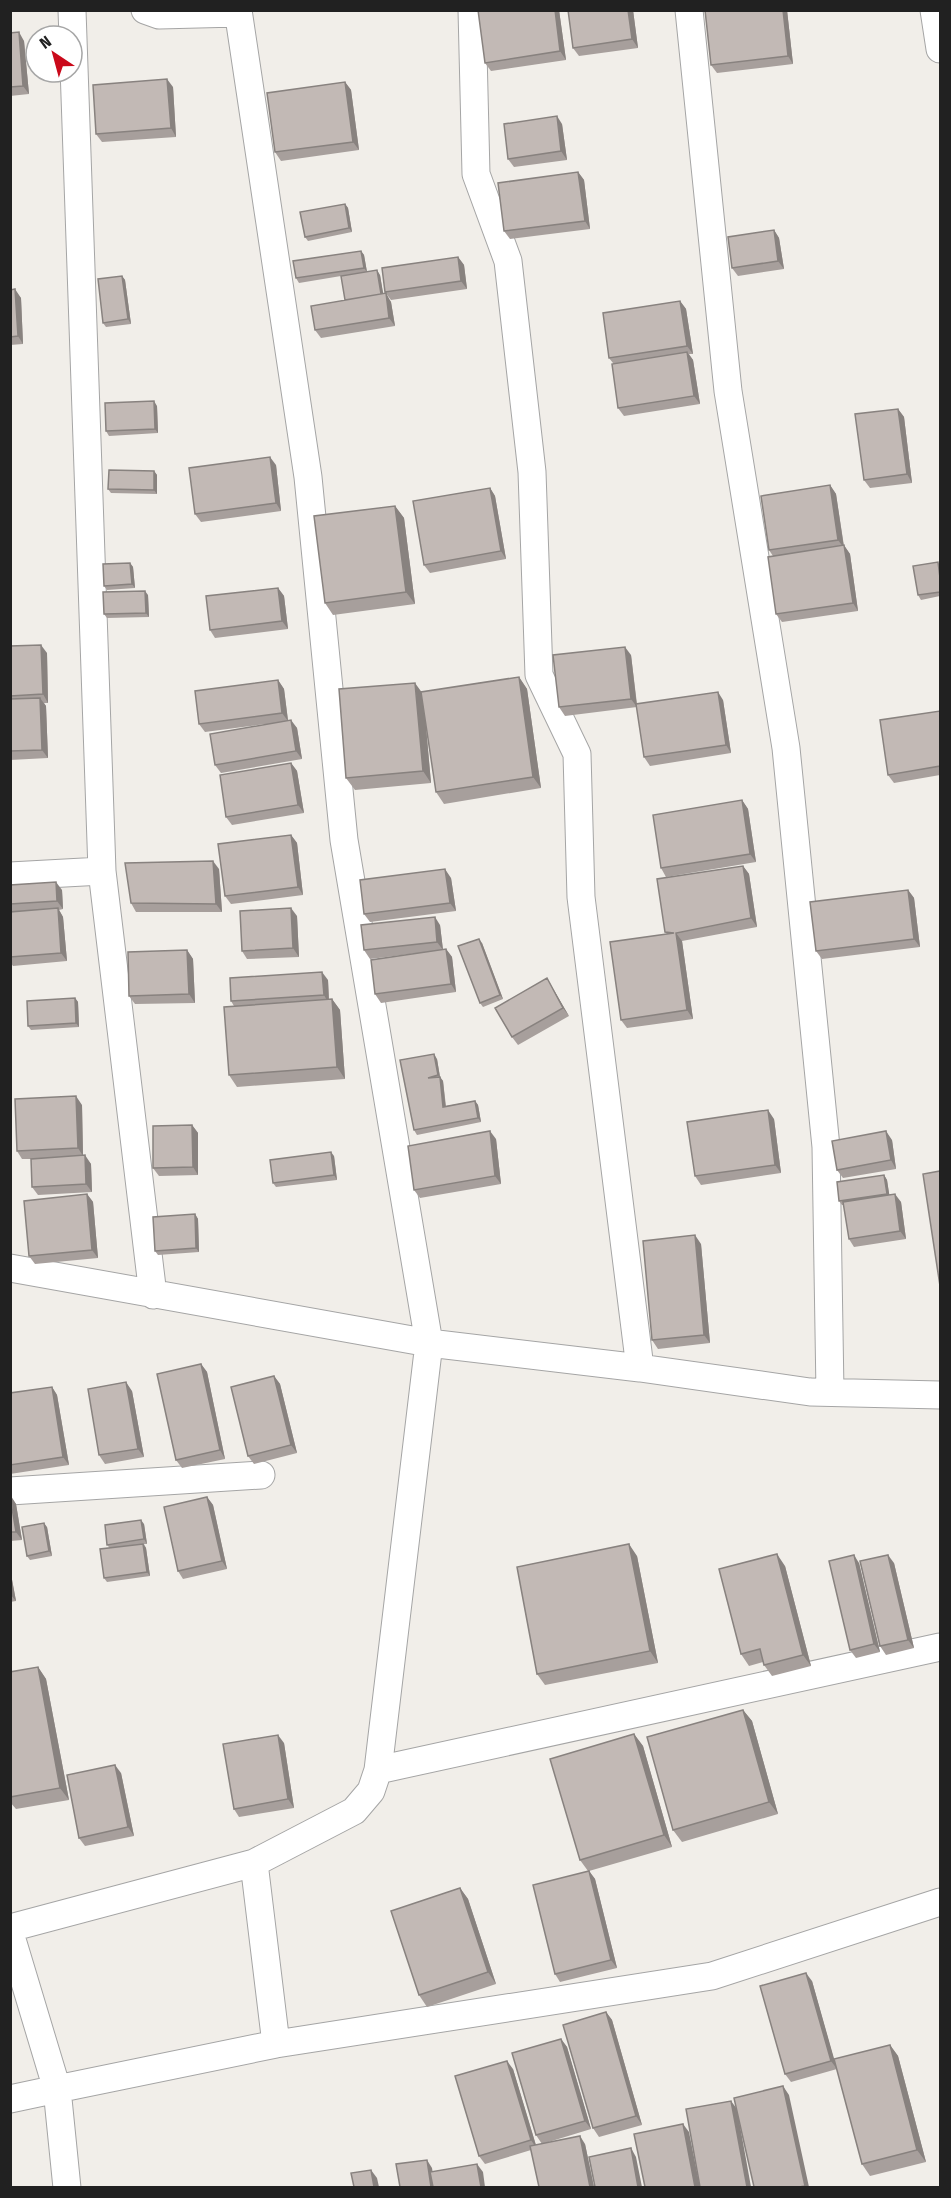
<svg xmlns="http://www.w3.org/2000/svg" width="951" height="2198" viewBox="0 0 951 2198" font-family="'Fira Sans Condensed',sans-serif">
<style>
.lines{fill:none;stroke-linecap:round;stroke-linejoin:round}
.street-casing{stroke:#a5a5a5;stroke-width:29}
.street{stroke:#fff;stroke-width:27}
.wall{fill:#a79f9c}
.shaded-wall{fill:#88827f}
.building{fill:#c2b9b5;stroke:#88827f;stroke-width:1.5}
</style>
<rect width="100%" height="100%" fill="#f1eee9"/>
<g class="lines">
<!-- street casing -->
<g class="street-casing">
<path id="street" d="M72 10 102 871 153 1295
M145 10 159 15 238 13
M238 10 308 477 344 840 429 1343 378 1770 371 1791 354 1811 254 1863 276 2044
M472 10 476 174 508 261 532 472 539 675 577 754 581 897 640 1368
M689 10 728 391 786 748 826 1147 830 1392
M934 10 940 49
M10 876 102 871
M10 1268 429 1343 640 1368 810 1392 940 1395
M10 1491 261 1475
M378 1770 940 1647
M10 1928 254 1863
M10 1933 57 2089 10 2099
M67 2188 57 2089 276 2044 712 1976 940 1902"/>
</g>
<!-- street -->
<use href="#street" class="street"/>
</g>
<!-- wall -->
<path class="wall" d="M559 10 566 60 491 71 485 63Z
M568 10H633L638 48 579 56 573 48Z
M787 10 793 64 717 73 711 65Z
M10 33 24 41 29 94 10 96Z
M345 82 351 90 359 150 281 161 275 152Z
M173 87 176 137 102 142 96 134Z
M562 124 567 160 514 167 508 159Z
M578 172 584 180 590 229 510 239 504 231Z
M345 204 348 208 352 232 308 241 305 237Z
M774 230 779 238 784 269 738 276 732 268Z
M361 251 364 255 367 272 380 275 383 294 391 302 395 326 321 338 315 330 345 300 341 276 299 283 296 278Z
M458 257 464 265 467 289 391 300 385 292Z
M122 276 125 280 131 324 106 327 103 323Z
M10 290 21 298 23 344 10 345Z
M680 301 686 309 693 354H689L693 360 700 404 624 416 618 408 613 363 609 358Z
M157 406 158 433 109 436 106 431Z
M898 409 904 417 912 483 870 488 864 480Z
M276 465 281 511 201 522 195 514Z
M154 471 157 475V494L111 493 108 489Z
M830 485 836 494 844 546 850 554 858 611 782 622 776 614 773 556 769 550Z
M490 488 495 496 506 559 430 573 424 565Z
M395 506 404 518 415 604 333 615 325 603Z
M130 563 133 567 135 588 107 590 104 586Z
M940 566V596L921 600 918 595Z
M278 588 284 596 288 629 215 638 210 630Z
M148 595 149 617 107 618 104 614Z
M10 646 47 653 48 703H44L46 706 48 758 10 760Z
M631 655 637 704 723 700 731 753 650 766 644 757 637 707 565 716 559 707Z
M519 677 527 689 541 788 444 804 436 792 425 715 431 783 355 790 346 778 421 692Z
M278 680 284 689 288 720 297 728 302 759 221 773 215 765 265 724 205 732 199 724Z
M940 711V775L894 783 888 775Z
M291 763 297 771 304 813 232 825 226 817Z
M742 800 748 809 756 862 666 877 661 868Z
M291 835 297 843 303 895 231 904 225 896Z
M743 866 749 874 757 927 682 941 693 1019 627 1028 621 1020 667 934 665 932Z
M219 869 222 912H136L131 903Z
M451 878 456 911 370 922 364 914Z
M10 885 62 890 63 909 59 910 63 917 67 961 13 966 10 962Z
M908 890 914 898 920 947 822 959 816 951Z
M297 916 299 957 247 959 242 951Z
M440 925 443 950 446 949 452 957 456 992 381 1003 375 994 418 953 370 959 364 950Z
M482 943 503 999 483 1007 480 1003Z
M187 950 193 959 195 1003 135 1004 129 996Z
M328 980 329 999H332L340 1010 345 1079 237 1087 229 1075 234 1006 231 1001Z
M552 987 569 1016 518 1045 512 1037Z
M75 998 78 1002 79 1027 31 1030 28 1026Z
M437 1059 440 1077 443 1081 446 1106 475 1101 478 1105 481 1122 417 1135 414 1130Z
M82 1105 83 1156 91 1164 92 1192 38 1195 32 1187 31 1159H22L17 1151Z
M774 1119 781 1173 701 1185 695 1176Z
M192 1125 198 1133V1175L159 1176 153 1168Z
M496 1139 501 1184 420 1198 414 1190Z
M892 1140 896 1169 843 1178 837 1170Z
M334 1156 337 1180 276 1187 273 1183Z
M884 1175 887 1180 889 1194 901 1202 906 1239 854 1247 849 1239 844 1205H842L839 1201Z
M87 1194 93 1202 98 1258 35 1264 29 1256Z
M195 1214 198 1219 199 1252 158 1255 155 1251Z
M701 1244 710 1343 658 1349 652 1340Z
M201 1364 207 1372 225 1459 182 1468 176 1460Z
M274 1376 280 1384 297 1453 254 1464 248 1456Z
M52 1387 57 1395 69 1465 10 1474V1393Z
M132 1391 144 1457 105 1464 99 1455Z
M10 1496 16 1504 22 1540 10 1541Z
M207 1497 213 1505 227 1569 183 1579 178 1571Z
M144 1524 147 1544H144L146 1548 150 1576 107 1582 104 1578 110 1548 107 1545Z
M47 1527 52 1556 30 1560 27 1556Z
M637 1556 658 1663 545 1685 537 1674Z
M859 1563 880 1652 856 1658 850 1650Z
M894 1563 914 1648 886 1655 880 1646Z
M785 1566 811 1666 772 1676 764 1665 763 1662 749 1666 741 1654Z
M10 1569 16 1601 10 1602Z
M38 1667 46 1679 69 1800 16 1809 10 1802V1672Z
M743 1710 752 1721 778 1814 682 1842 673 1830Z
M634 1734 643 1746 672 1847 589 1871 595 1879 617 1968 560 1982 555 1974 588 1871 580 1860Z
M284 1743 294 1808 239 1817 234 1809Z
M121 1773 134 1836 85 1846 79 1838Z
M460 1888 468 1899 496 1984 427 2007 419 1995Z
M812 1981 836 2067 890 2045 898 2056 926 2162 870 2176 862 2164 837 2069 791 2082 785 2074Z
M606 2012 612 2020 642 2125 599 2137 593 2128Z
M561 2039 567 2047 591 2129 542 2144 536 2135Z
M513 2069 536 2145 585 2144 594 2187H539L531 2150 485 2164 479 2156Z"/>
<!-- shaded-wall -->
<path class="shaded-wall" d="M555 10H559L566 60 560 51Z
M628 10H633L638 48 632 39Z
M783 10H787L793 64 788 56Z
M19 32 24 41 29 94 23 86Z
M167 79 173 87 176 137 171 128Z
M345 82 351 90 359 150 353 142Z
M557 116 562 124 567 160 561 151Z
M578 172 584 180 590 229 585 221Z
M345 204 348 208 352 232 349 228Z
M774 230 779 238 784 269 778 261Z
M361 251 364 255 367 272 364 268Z
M458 257 464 265 467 289 461 281Z
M377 270 380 275 384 298 381 294Z
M122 276 125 280 131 324 128 319Z
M15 289 21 298 23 344 18 336Z
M386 293 391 302 395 326 389 318Z
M680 301 686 309 693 354 687 346Z
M687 352 693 360 700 404 694 396Z
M154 401 157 406 158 433 155 429Z
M898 409 904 417 912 483 907 474Z
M270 457 276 465 281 511 276 503Z
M154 471 157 475V494L154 490Z
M830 485 836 494 844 548 838 540Z
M490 488 495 496 506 559 501 551Z
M395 506 404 518 415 604 406 592Z
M844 545 850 554 858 611 853 603Z
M130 563 133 567 135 588 132 584Z
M278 588 284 596 288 629 282 621Z
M145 591 148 595 149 617 146 613Z
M41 645 47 653 48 703 43 694Z
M625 647 631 655 637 707 631 699Z
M519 677 527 689 541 788 533 777Z
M278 680 284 689 288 721 282 713Z
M415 683 423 694 431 783 423 771Z
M718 692 723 700 731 753 726 745Z
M40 698 46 706 48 758 42 750Z
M291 720 297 728 302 759 296 751Z
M291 763 297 771 304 813 298 805Z
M742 800 748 809 756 862 750 854Z
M291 835 297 843 303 895 298 887Z
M213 861 219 869 222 912 216 904Z
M743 866 749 874 757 927 751 918Z
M445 869 451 878 456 911 450 903Z
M56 882 62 890 63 909 57 901Z
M908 890 914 898 920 947 914 939Z
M58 908 63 917 67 961 61 953Z
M291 908 297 916 299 957 293 948Z
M435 917 440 925 443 950 437 942Z
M676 933 682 941 693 1019 687 1010Z
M479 939 482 943 503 999 500 995Z
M446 949 452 957 456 992 451 984Z
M187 950 193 959 195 1003 189 994Z
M322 972 328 980 329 1004 324 995Z
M547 978 552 987 569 1016 563 1008Z
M75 998 78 1002 79 1027 76 1023Z
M332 999 340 1010 345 1079 337 1067Z
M434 1054 437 1059 440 1077 443 1081 446 1111 443 1107 440 1079 438 1075Z
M76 1096 82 1105 83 1156 78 1148Z
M475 1101 478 1105 481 1122 478 1118Z
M768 1110 774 1119 781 1173 775 1165Z
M192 1125 198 1133V1175L193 1167Z
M490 1131 496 1139 501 1184 495 1176Z
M886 1131 892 1140 896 1169 891 1160Z
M331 1152 334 1156 337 1180 334 1175Z
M85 1155 91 1164 92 1192 86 1184Z
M884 1175 887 1180 890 1199 887 1194Z
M87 1194 93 1202 98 1258 92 1250Z
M895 1194 901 1202 906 1239 900 1231Z
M195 1214 198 1219 199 1252 196 1248Z
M695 1235 701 1244 710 1343 704 1335Z
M201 1364 207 1372 225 1459 220 1450Z
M274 1376 280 1384 297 1453 291 1445Z
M126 1382 132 1391 144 1457 138 1449Z
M52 1387 57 1395 69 1465 63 1457Z
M11 1496 16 1504 22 1540 16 1532Z
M207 1497 213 1505 227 1569 222 1561Z
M141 1520 144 1524 147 1544 144 1539Z
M44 1523 47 1527 52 1556 49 1551Z
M143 1544 146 1548 150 1576 147 1572Z
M629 1544 637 1556 658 1663 650 1651Z
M777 1554 785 1566 811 1666 803 1655Z
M854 1555 859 1563 880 1652 874 1644Z
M888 1555 894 1563 914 1648 908 1640Z
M10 1569 16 1601 10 1594Z
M38 1667 46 1679 69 1800 60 1788Z
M743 1710 752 1721 778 1814 769 1802Z
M634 1734 643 1746 672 1847 664 1835Z
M278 1735 284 1743 294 1808 288 1799Z
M115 1765 121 1773 134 1836 128 1827Z
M589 1871 595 1879 617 1968 611 1960Z
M460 1888 468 1899 496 1984 488 1972Z
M806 1973 812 1981 837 2069 831 2061Z
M606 2012 612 2020 642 2125 636 2116Z
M561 2039 567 2047 591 2129 585 2121Z
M890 2045 898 2056 926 2162 917 2150Z
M507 2061 513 2069 537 2149 531 2140Z
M783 2086 789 2095 809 2187H806L805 2186Z
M731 2101 737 2109 751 2187H747Z
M683 2124 689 2132 700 2187H695Z
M580 2136 585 2144 594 2187H590Z
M631 2148 636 2157 642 2187H638Z
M427 2160 432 2168 435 2187H431Z
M477 2164 483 2172 485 2187H481Z
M371 2170 377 2178 379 2187H374Z"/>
<!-- building -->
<path class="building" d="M478 10H555L560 51 485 63Z
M568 10H628L632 39 573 48Z
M705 10H783L788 56 711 65Z
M19 32 23 86 10 87V33Z
M167 79 171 128 96 134 93 85Z
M345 82 353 142 275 152 267 93Z
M557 116 561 151 508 159 504 124Z
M578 172 585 221 504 231 498 183Z
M345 204 349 228 305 237 300 212Z
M774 230 778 261 732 268 728 237Z
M361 251 364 268 296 278 293 261Z
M458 257 461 281 385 292 382 268Z
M377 270 381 294 345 300 341 276Z
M122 276 128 319 103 323 98 279Z
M15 289 18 336 10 337V290Z
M386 293 389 318 315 330 311 306Z
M680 301 687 346 609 358 603 313Z
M687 352 694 396 618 408 612 364Z
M154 401 155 429 106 431 105 403Z
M898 409 907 474 864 480 855 414Z
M270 457 276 503 195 514 189 468Z
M109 470 154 471V490L108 489Z
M830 485 838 540 769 550 761 496Z
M490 488 501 551 424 565 413 501Z
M395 506 406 592 325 603 314 516Z
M844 545 853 603 776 614 768 557Z
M938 562 940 578V592L918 595 913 566Z
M130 563 132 584 104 586 103 564Z
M278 588 282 621 210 630 206 596Z
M145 591 146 613 104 614 103 592Z
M41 645 43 694 10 696V646Z
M625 647 631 699 559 707 553 655Z
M519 677 533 777 436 792 421 692Z
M278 680 282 713 199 724 195 691Z
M415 683 423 771 346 778 339 689Z
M718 692 726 745 644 757 636 704Z
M40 698 42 750 10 751V699Z
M940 711V766L888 775 880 720Z
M291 720 296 751 215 765 210 734Z
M291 763 298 805 226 817 220 775Z
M742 800 750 854 661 868 653 815Z
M291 835 298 887 225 896 218 844Z
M213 861 216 904 131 903 125 863Z
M743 866 751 918 676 933 687 1010 621 1020 610 942 674 933 665 932 657 879Z
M445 869 450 903 364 914 360 880Z
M56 882 57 901 10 904V885Z
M908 890 914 939 816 951 810 902Z
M58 908 61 953 10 957V912Z
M291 908 293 948 242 951 240 911Z
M435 917 437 942 364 950 361 925Z
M479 939 500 995 480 1003 458 946Z
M446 949 451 984 375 994 371 960Z
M187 950 189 994 129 996 128 952Z
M322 972 324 995 231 1001 230 978Z
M547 978 563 1008 512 1037 495 1008Z
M75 998 76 1023 28 1026 27 1001Z
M332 999 337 1067 229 1075 224 1007Z
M434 1054 438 1075 428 1078 440 1077 443 1107 475 1101 478 1118 414 1130 400 1060Z
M76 1096 78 1148 17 1151 15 1099Z
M768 1110 775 1165 695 1176 687 1122Z
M192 1125 193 1167 153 1168V1126Z
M490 1131 495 1176 414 1190 408 1146Z
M886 1131 891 1160 837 1170 832 1141Z
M331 1152 334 1175 273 1183 270 1160Z
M85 1155 86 1184 32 1187 31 1159Z
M940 1171V1286L923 1174Z
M884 1175 887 1194 839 1201 837 1182Z
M87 1194 92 1250 29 1256 24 1201Z
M895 1194 900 1231 849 1239 843 1202Z
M195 1214 196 1248 155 1251 153 1217Z
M695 1235 704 1335 652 1340 643 1241Z
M201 1364 220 1450 176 1460 157 1374Z
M274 1376 291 1445 248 1456 231 1387Z
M126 1382 138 1449 99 1455 88 1389Z
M52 1387 63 1457 10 1465V1393Z
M10 1496 16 1532H10Z
M207 1497 222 1561 178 1571 164 1507Z
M141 1520 144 1539 107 1545 105 1525Z
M44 1523 49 1551 27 1556 22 1527Z
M143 1544 147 1572 104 1578 100 1549Z
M629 1544 650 1651 537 1674 517 1567Z
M777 1554 803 1655 764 1665 760 1649 741 1654 719 1569Z
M854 1555 874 1644 850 1650 829 1561Z
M888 1555 908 1640 880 1646 860 1561Z
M38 1667 60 1788 10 1797V1672Z
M743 1710 769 1802 673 1830 647 1737Z
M634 1734 664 1835 580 1860 550 1759Z
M278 1735 288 1799 234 1809 223 1744Z
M115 1765 128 1827 79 1838 67 1775Z
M589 1871 611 1960 555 1974 533 1885Z
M460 1888 488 1972 419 1995 391 1911Z
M806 1973 831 2061 785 2074 760 1986Z
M606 2012 636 2116 593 2128 563 2025Z
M561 2039 585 2121 536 2135 512 2053Z
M890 2045 917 2150 862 2164 834 2059Z
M507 2061 531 2140 479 2156 455 2076Z
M783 2086 805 2186 799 2187H754L734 2098Z
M731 2101 747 2187H700L686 2109Z
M683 2124 695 2187H645L634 2134Z
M580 2136 590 2187H539L530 2146Z
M631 2148 638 2187H595L589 2157Z
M427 2160 431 2187H400L396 2164Z
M477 2164 481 2187H433L430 2172Z
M371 2170 374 2187H354L351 2173Z"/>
<!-- border -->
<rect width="951" height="2198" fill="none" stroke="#212121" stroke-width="24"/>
<!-- north arrow -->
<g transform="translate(54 54) rotate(324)"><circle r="28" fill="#ffffff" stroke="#a6a6a6" stroke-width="1.5"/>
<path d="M0-4.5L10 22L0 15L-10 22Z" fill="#ca091a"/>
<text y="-9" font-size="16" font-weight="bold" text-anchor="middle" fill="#212121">N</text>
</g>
</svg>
